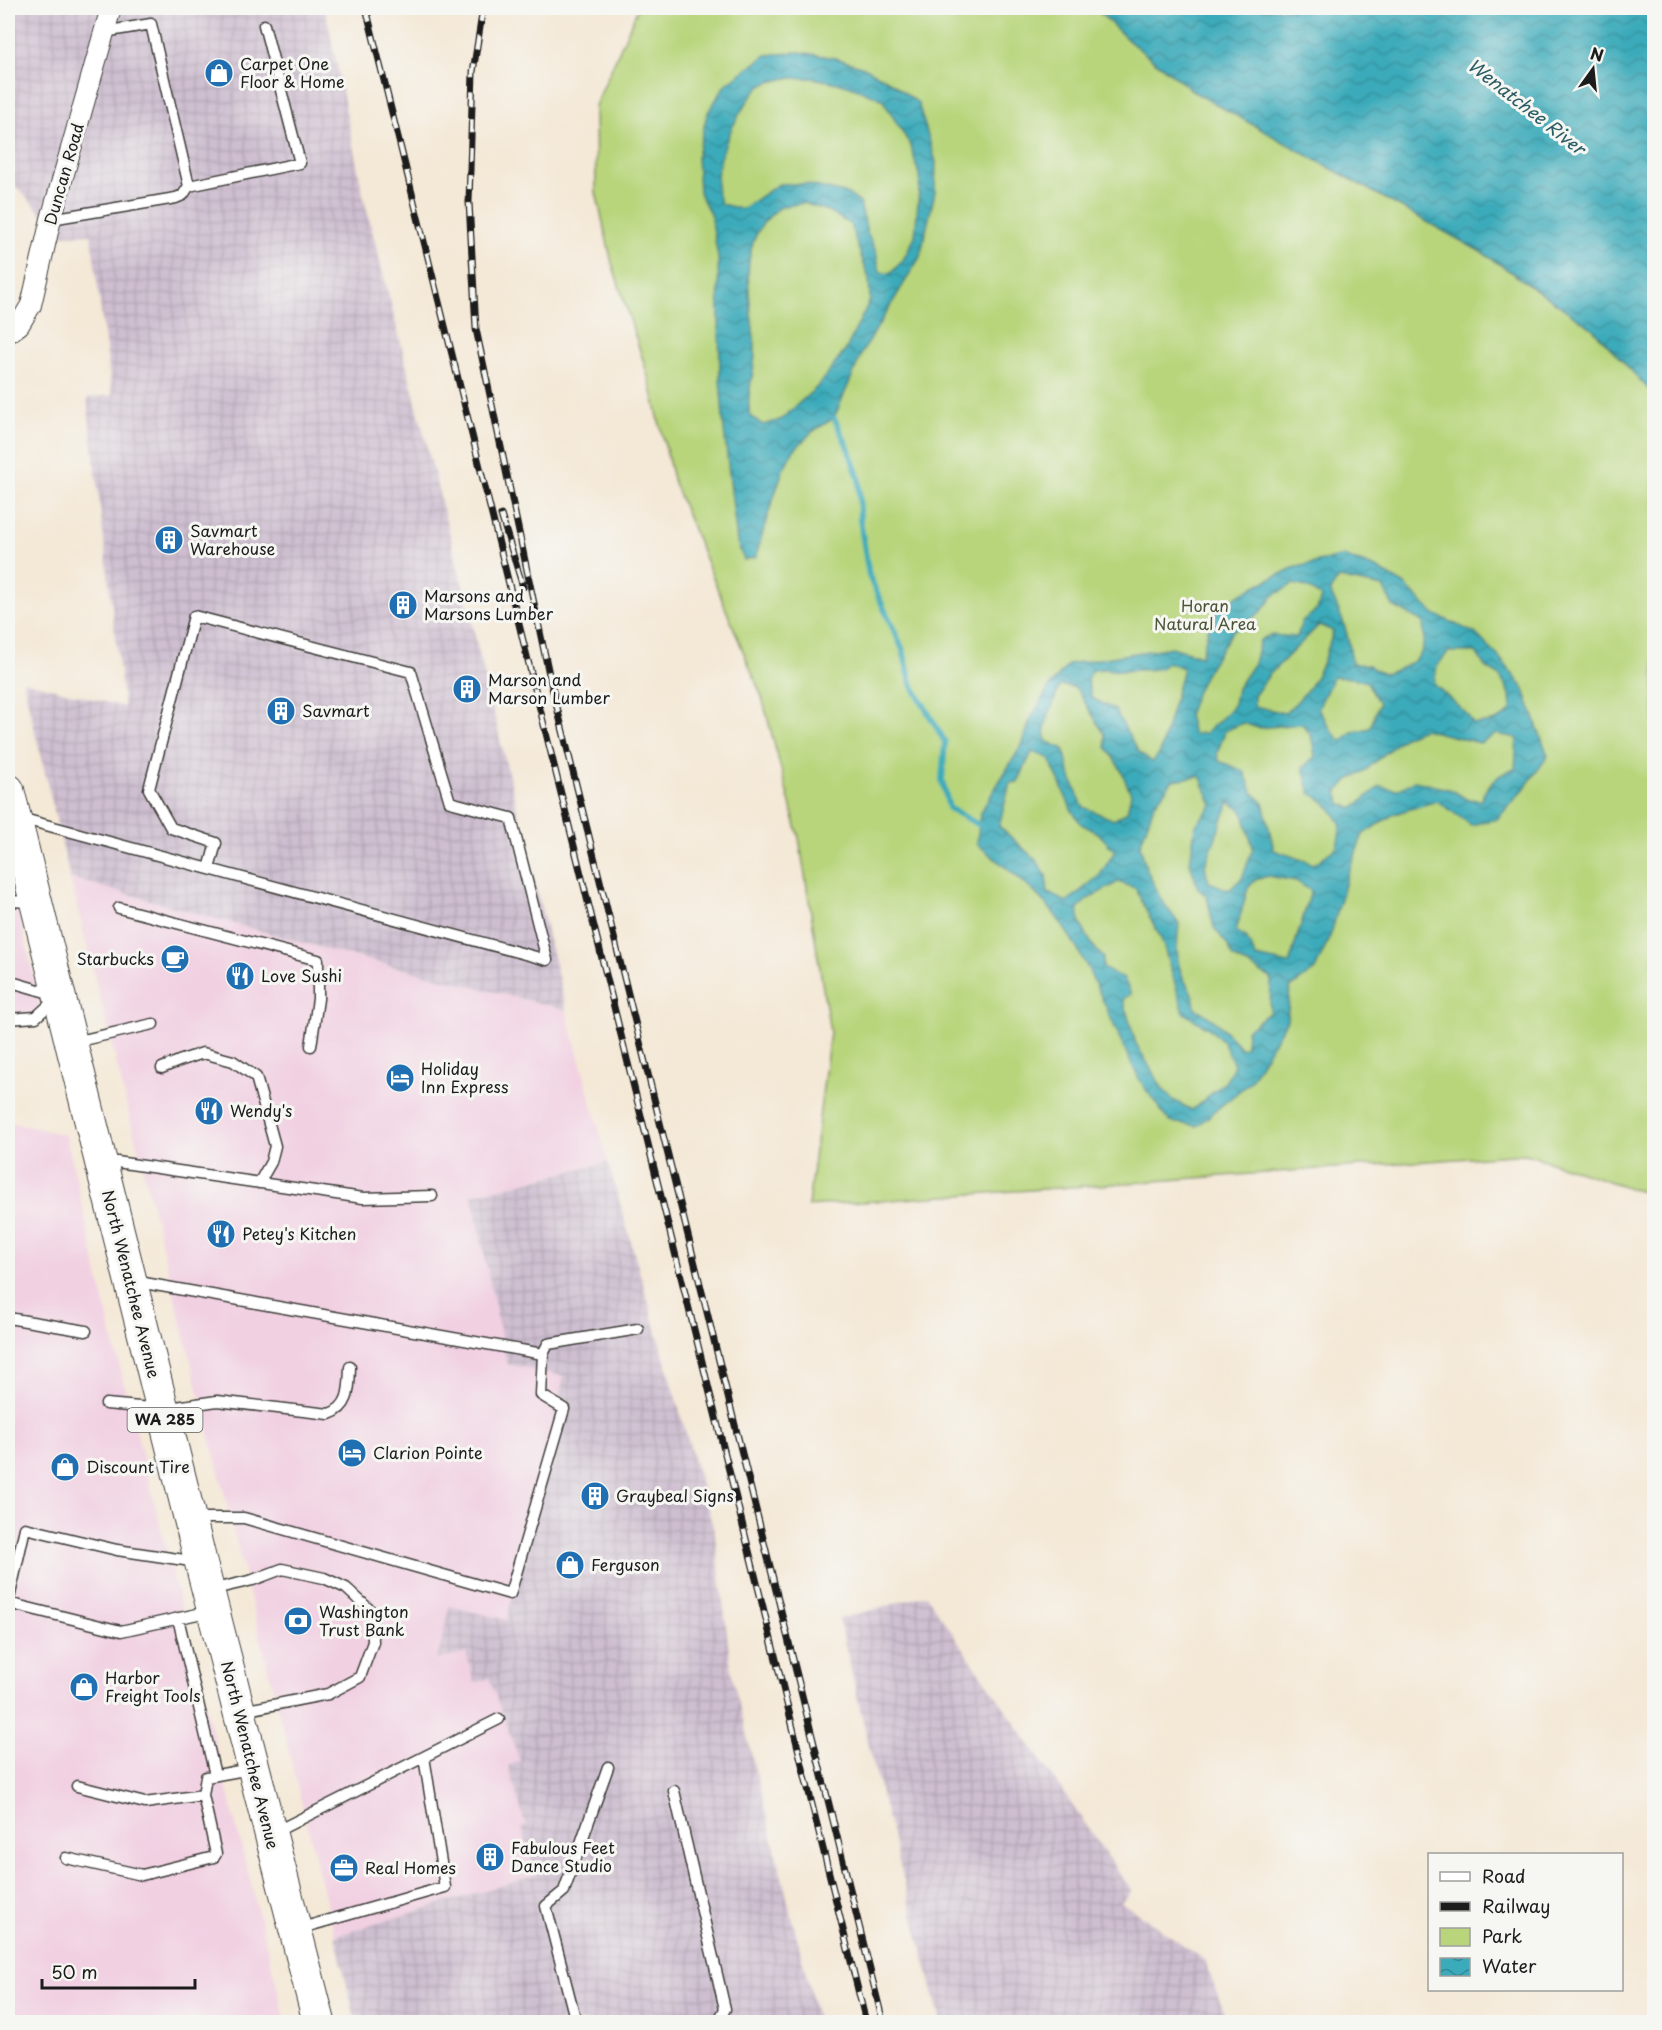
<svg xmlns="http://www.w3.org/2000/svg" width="1662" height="2030" viewBox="0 0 1662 2030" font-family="'Playpen Sans',sans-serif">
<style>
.built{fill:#f1d0e2}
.industrial{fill:url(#industrial-grid)}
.park{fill:#b8d57b;stroke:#6a784c;stroke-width:1.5}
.water{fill:url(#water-waves);stroke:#2c636b;stroke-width:1.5;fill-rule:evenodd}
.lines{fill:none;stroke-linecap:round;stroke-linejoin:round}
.stream{stroke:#3baaba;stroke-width:6}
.lane-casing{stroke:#3c3b38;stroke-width:13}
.street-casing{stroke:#3c3b38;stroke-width:22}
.primary-casing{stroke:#3c3b38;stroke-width:34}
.lane{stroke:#fff;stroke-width:10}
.street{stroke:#fff;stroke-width:20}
.primary{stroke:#fff;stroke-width:32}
.rail-casing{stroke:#1c1c1c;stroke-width:7}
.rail{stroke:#f6f6f2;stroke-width:4.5;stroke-dasharray:14;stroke-linecap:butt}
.labels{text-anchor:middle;stroke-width:6;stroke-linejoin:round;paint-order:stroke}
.shield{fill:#f6f6f2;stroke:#5d5d5c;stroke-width:1.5}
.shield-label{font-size:15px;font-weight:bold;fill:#1c1c1c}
.poi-label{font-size:16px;fill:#1c1c1c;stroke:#f6f6f2;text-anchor:start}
.street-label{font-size:16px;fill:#1c1c1c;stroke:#f6f6f2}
.park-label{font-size:16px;fill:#4b5438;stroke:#f6f6f2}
.water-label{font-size:18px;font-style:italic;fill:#2a5c63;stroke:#f6f6f2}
</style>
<defs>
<pattern id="industrial-grid" width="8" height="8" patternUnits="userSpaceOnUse" patternTransform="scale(1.5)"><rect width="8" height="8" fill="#cebed0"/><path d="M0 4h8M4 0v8" fill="none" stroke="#b0a3b2"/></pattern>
<pattern id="water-waves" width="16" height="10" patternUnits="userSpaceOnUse" patternTransform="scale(1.5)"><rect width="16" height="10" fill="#3baaba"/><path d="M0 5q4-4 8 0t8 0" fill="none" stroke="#318a96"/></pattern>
</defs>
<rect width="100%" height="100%" fill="#f6f6f2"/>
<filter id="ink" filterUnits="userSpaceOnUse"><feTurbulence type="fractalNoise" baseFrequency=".0167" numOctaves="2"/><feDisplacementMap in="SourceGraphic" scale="12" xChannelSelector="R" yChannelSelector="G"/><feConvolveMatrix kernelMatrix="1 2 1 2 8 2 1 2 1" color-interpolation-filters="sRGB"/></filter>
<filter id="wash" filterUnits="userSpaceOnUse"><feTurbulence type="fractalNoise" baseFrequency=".008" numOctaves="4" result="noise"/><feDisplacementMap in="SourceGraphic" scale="24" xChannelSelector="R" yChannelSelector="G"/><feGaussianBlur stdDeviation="1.35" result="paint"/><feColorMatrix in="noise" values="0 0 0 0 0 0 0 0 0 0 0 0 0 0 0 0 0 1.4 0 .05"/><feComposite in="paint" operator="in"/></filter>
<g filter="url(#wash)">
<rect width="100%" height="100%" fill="#f4e8d6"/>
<!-- built -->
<path class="built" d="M8 874 11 877 44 1022 8 1029Z
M70 878 329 950 566 1010 608 1162 472 1195 564 1375 507 1620 438 1660 466 1653 489 1678 521 1761 508 1766 526 1827 522 1829 536 1875 335 1936Z
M8 1122 66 1135 113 1340 286 2022H8Z"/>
<!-- industrial -->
<path class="industrial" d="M18 8H325L364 199 461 579 566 1010 329 950 70 878 23 681 124 707 87 398 112 395 91 234 62 235 8 178V100Z
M608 1162 715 1534 732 1676 818 2022H356L335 1936 536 1875 522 1828 526 1826 508 1766 520 1761 489 1678 475 1683 466 1653 437 1660 450 1606 507 1620 564 1376 507 1364 472 1195Z
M926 1595 1132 1891 1121 1902 1205 1960 1227 2022H941L873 1763 839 1619Z"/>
<!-- park -->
<path class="park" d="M638 8H1095L1129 41 1196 93 1483 253 1592 328 1654 395V1196L1526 1154 808 1206 830 1032 799 838 762 697 674 483 649 379 612 263 596 192 595 106Z"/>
<!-- water -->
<path class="water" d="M1095 8H1654V395L1592 328 1483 253 1196 93 1129 41Z
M800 52 835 58 864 67 889 81 918 103 936 162 935 192 920 257 863 351 834 418 812 432 793 451 783 470 767 518 756 557 744 560 737 542 724 430 720 380 718 258 711 216 699 192 697 156 707 114 725 85 766 55ZM787 78H812L848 85 882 99 911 146 920 179 915 236 903 260 890 274 880 272 876 252 867 232 860 203 848 194 806 184H779L742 209 721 204C706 173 735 113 757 90 764 82 777 80 787 78ZM803 203 828 211 850 224 869 279 870 300 845 351 817 387 780 420 763 425 750 416C745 393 756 371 755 348 752 307 735 248 770 216 773 213 777 209 781 207 787 205 796 205 803 203Z
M1344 556 1376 568 1404 584 1434 614 1475 633 1500 658 1523 687 1548 756 1524 789 1497 819 1471 825 1437 801 1394 814 1363 834 1348 874 1331 934 1315 970 1290 988 1287 1020 1250 1082 1197 1126 1170 1122C1159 1107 1147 1093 1138 1077 1110 1022 1091 961 1052 911 1031 886 1002 865 977 844L980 813 1023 743 1030 720 1049 687 1069 664 1172 647 1201 656 1208 630 1219 608 1247 590 1293 568ZM1339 578 1383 587 1393 606 1423 622C1427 659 1418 662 1385 674L1374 670 1369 665 1352 664C1349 634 1343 619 1330 591ZM1293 584 1307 587 1321 597 1317 610 1302 621 1297 637 1270 635 1260 640 1254 663 1237 688 1234 704 1221 719 1205 733 1193 734 1188 715 1195 696 1205 674 1232 632 1261 612 1273 596ZM1319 625 1333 631C1324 666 1313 689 1285 713L1254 706V696L1269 675ZM1448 652H1476L1485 667 1499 675 1510 694 1511 710C1500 723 1489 723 1473 724L1466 713 1434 684 1437 666ZM1167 662 1183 668 1160 753 1152 762 1138 751 1115 710 1092 698 1087 680 1092 670 1104 669 1120 671 1160 669ZM1333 677 1353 678 1367 682 1379 704 1370 728 1352 732 1341 741C1330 733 1327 720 1318 709ZM1060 685 1076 688 1105 735 1106 747 1120 768 1131 794 1127 812 1114 820 1083 807 1070 775 1064 749 1046 741 1045 726ZM1243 723 1258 728 1302 724 1311 735 1315 756 1303 768 1310 793C1325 800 1333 810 1341 825L1337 847 1314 864 1274 850 1263 802 1253 793 1244 771 1219 761 1217 754 1225 731ZM1423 729 1480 743 1497 734 1517 738 1515 769C1499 773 1486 785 1481 800L1466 799 1452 790 1415 781 1397 790 1380 786 1352 809 1341 803 1337 793 1348 780 1366 770 1404 737ZM1032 752 1049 758 1071 809 1081 824 1098 833 1115 851 1100 875 1067 902 1048 893 1046 875 1037 861 999 826 1010 783 1018 782ZM1200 776 1212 805 1195 826 1190 863 1198 888 1207 897 1214 928 1227 944 1233 957 1271 978 1270 1012 1247 1030 1246 1046 1241 1049C1225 1029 1217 1021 1195 1008 1194 992 1189 990 1183 977 1175 959 1177 942 1179 924L1161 899 1146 868 1140 845 1154 805 1173 780ZM1229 802 1242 810 1253 848 1242 878 1229 890 1209 882 1205 866ZM1268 876 1296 881 1311 891 1289 964 1256 957 1246 937 1236 931 1248 888 1255 880ZM1118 882 1135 888 1162 941 1184 1013 1211 1030 1223 1042 1234 1065 1226 1081 1192 1110 1173 1100 1162 1088 1136 1044 1123 999 1131 994 1124 979 1103 968V957L1093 946 1080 923 1078 908 1088 899Z"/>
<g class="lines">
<!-- stream -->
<path class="stream" d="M834 418 847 445 859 479 860 520 869 576 903 650 911 683 945 742 942 780 949 808 979 825"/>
</g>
</g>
<g filter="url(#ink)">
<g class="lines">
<!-- lane casing -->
<g class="lane-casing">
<path id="lane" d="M189 186 300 163 264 25
M51 219 176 198 183 195 189 186 151 24 104 32
M20 818 547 960 511 818 450 802 411 672 194 616 149 789 171 828 216 843 209 869
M8 901 32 902
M119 908 318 960V999L311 1046
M8 981 56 995
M8 1019 36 1017 57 998
M74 1042 153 1024
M162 1068 179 1061 203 1053 233 1061 256 1077 275 1146 271 1162 259 1183
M103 1160 363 1198 432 1196
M133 1281 543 1354
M8 1318 86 1331
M106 1404 162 1409 217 1401 329 1414C351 1407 349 1386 350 1367
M192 1518H244L510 1594 564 1409 541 1395 543 1354 548 1344 638 1329
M198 1562 117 1550 25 1528 8 1603 121 1631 211 1611
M210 1590 253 1580 282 1569 324 1578 346 1588 372 1612 373 1642 360 1677 328 1694 242 1711
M178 1618 215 1775
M77 1786 145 1803 203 1795 206 1777 250 1769
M674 1791 725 2009 718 2022
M273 1833 499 1719
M66 1858 142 1875 214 1857 216 1854 203 1795
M298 1929 445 1887 424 1757
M576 2022 546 1906 564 1891 608 1767"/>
</g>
<!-- street casing -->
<g class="street-casing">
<path id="street" d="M8 333 19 325 31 305 51 219 111 8"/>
</g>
<!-- primary casing -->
<g class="primary-casing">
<path id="primary" d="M8 790 201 1563 319 2022"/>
</g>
<!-- lane -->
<use href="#lane" class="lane"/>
<!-- street -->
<use href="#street" class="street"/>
<!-- primary -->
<use href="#primary" class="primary"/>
<!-- rail casing -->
<g class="rail-casing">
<path id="rail" d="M366 8 866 2022
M483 8 473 72 469 202 476 329 550 679 883 2022
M501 515 523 587"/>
</g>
<!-- rail -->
<use href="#rail" class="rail"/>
</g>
</g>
<!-- icons -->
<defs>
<g id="shop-disc" transform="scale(1.5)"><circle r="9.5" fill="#1f6fb2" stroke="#f6f6f2"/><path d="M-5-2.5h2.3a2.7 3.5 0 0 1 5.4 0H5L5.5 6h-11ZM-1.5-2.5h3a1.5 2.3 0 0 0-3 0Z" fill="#fff"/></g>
<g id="building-disc" transform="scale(1.5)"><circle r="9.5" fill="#1f6fb2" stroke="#f6f6f2"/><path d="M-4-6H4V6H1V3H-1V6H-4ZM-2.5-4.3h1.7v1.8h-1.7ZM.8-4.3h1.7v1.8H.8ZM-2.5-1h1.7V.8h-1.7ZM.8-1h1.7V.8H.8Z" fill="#fff"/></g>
<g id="cafe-disc" transform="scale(1.5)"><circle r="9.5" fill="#1f6fb2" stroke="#f6f6f2"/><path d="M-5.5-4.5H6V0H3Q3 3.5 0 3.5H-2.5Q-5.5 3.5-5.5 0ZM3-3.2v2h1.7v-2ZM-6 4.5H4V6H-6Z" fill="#fff"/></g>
<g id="restaurant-disc" transform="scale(1.5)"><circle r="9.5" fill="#1f6fb2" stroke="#f6f6f2"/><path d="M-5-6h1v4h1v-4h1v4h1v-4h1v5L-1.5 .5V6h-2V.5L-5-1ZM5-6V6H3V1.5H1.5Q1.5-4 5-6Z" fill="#fff"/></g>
<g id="hotel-disc" transform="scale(1.5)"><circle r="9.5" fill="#1f6fb2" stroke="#f6f6f2"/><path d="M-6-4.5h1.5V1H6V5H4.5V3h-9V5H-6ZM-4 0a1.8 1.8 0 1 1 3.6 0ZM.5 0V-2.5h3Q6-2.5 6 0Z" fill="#fff"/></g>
<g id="bank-disc" transform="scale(1.5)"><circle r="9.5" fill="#1f6fb2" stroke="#f6f6f2"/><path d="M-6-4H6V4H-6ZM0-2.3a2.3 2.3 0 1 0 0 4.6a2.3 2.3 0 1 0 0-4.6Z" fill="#fff"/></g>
<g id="office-disc" transform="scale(1.5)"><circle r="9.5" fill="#1f6fb2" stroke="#f6f6f2"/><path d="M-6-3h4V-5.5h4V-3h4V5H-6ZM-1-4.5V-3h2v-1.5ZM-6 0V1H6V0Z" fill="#fff"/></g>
</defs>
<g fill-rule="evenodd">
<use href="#shop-disc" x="219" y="73"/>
<use href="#building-disc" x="169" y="540"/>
<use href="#building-disc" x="403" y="605"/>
<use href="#building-disc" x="467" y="689"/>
<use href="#building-disc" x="281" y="711"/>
<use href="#cafe-disc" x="175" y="959"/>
<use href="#restaurant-disc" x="240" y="976"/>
<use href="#hotel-disc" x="400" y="1078"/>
<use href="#restaurant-disc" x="209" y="1111"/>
<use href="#restaurant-disc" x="221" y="1234"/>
<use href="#hotel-disc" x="352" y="1453"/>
<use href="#shop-disc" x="65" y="1467"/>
<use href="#building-disc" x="595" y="1496"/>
<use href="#shop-disc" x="570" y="1565"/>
<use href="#bank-disc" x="298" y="1621"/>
<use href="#shop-disc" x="84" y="1687"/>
<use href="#building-disc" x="490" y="1857"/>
<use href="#office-disc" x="344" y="1868"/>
</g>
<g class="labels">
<!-- shield labels -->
<rect class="shield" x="127.5" y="1408" width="75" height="24" rx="4.5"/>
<g class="shield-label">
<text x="165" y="1425">WA 285</text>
</g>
<!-- poi labels -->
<g class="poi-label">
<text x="240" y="70">Carpet One<tspan x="240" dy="18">Floor &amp; Home</tspan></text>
<text x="190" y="537">Savmart<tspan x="190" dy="18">Warehouse</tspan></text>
<text x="424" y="602">Marsons and<tspan x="424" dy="18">Marsons Lumber</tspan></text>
<text x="488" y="686">Marson and<tspan x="488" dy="18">Marson Lumber</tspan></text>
<text x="302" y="717">Savmart</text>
<text x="154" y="965" text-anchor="end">Starbucks</text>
<text x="261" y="982">Love Sushi</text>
<text x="421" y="1075">Holiday<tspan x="421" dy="18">Inn Express</tspan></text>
<text x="230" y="1117">Wendy's</text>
<text x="242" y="1240">Petey's Kitchen</text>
<text x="373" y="1459">Clarion Pointe</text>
<text x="86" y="1473">Discount Tire</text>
<text x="616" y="1502">Graybeal Signs</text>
<text x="591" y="1571">Ferguson</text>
<text x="319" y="1618">Washington<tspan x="319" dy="18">Trust Bank</tspan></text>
<text x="105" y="1684">Harbor<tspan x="105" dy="18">Freight Tools</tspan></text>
<text x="511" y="1854">Fabulous Feet<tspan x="511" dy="18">Dance Studio</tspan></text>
<text x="365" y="1874">Real Homes</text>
</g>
<!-- street labels -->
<g class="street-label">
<text transform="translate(64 174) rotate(-74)" y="6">Duncan Road</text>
<text transform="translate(131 1284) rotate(76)" y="6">North Wenatchee Avenue</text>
<text transform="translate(250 1755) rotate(76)" y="6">North Wenatchee Avenue</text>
</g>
<!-- park labels -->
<g class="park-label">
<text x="1205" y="612">Horan<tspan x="1205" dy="18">Natural Area</tspan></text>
</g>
<!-- water labels -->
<g class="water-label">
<text transform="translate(1526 107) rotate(38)" y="6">Wenatchee River</text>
</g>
</g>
<!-- margin -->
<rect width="1662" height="2030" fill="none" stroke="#f6f6f2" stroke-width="30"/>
<!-- legend -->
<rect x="1428" y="1853" width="195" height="138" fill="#f6f6f2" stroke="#9f9f9c" stroke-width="1.5"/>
<rect x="1440" y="1872" width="30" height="9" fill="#ffffff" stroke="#9f9f9c" stroke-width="1.5"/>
<text x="1482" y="1883" font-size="18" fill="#1c1c1c">Road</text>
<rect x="1440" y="1902" width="30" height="9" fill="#1c1c1c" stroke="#9f9f9c" stroke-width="1.5"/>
<text x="1482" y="1913" font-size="18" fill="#1c1c1c">Railway</text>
<rect x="1440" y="1928" width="30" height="18" fill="#b8d57b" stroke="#9f9f9c" stroke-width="1.5"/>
<text x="1482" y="1943" font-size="18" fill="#1c1c1c">Park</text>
<rect x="1440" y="1958" width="30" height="18" fill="url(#water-waves)" stroke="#9f9f9c" stroke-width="1.5"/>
<text x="1482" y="1973" font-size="18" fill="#1c1c1c">Water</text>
<!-- north arrow -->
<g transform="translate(1593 69) rotate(15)" stroke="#f6f6f2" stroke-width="4.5" paint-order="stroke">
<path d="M0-4.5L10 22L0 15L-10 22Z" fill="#1c1c1c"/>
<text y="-9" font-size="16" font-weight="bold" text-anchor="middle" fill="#1c1c1c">N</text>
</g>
<!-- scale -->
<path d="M42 1979v9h153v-9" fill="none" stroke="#1c1c1c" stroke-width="3"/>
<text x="51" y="1979" font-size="18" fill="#1c1c1c" stroke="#f6f6f2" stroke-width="4.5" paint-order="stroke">50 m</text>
</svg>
